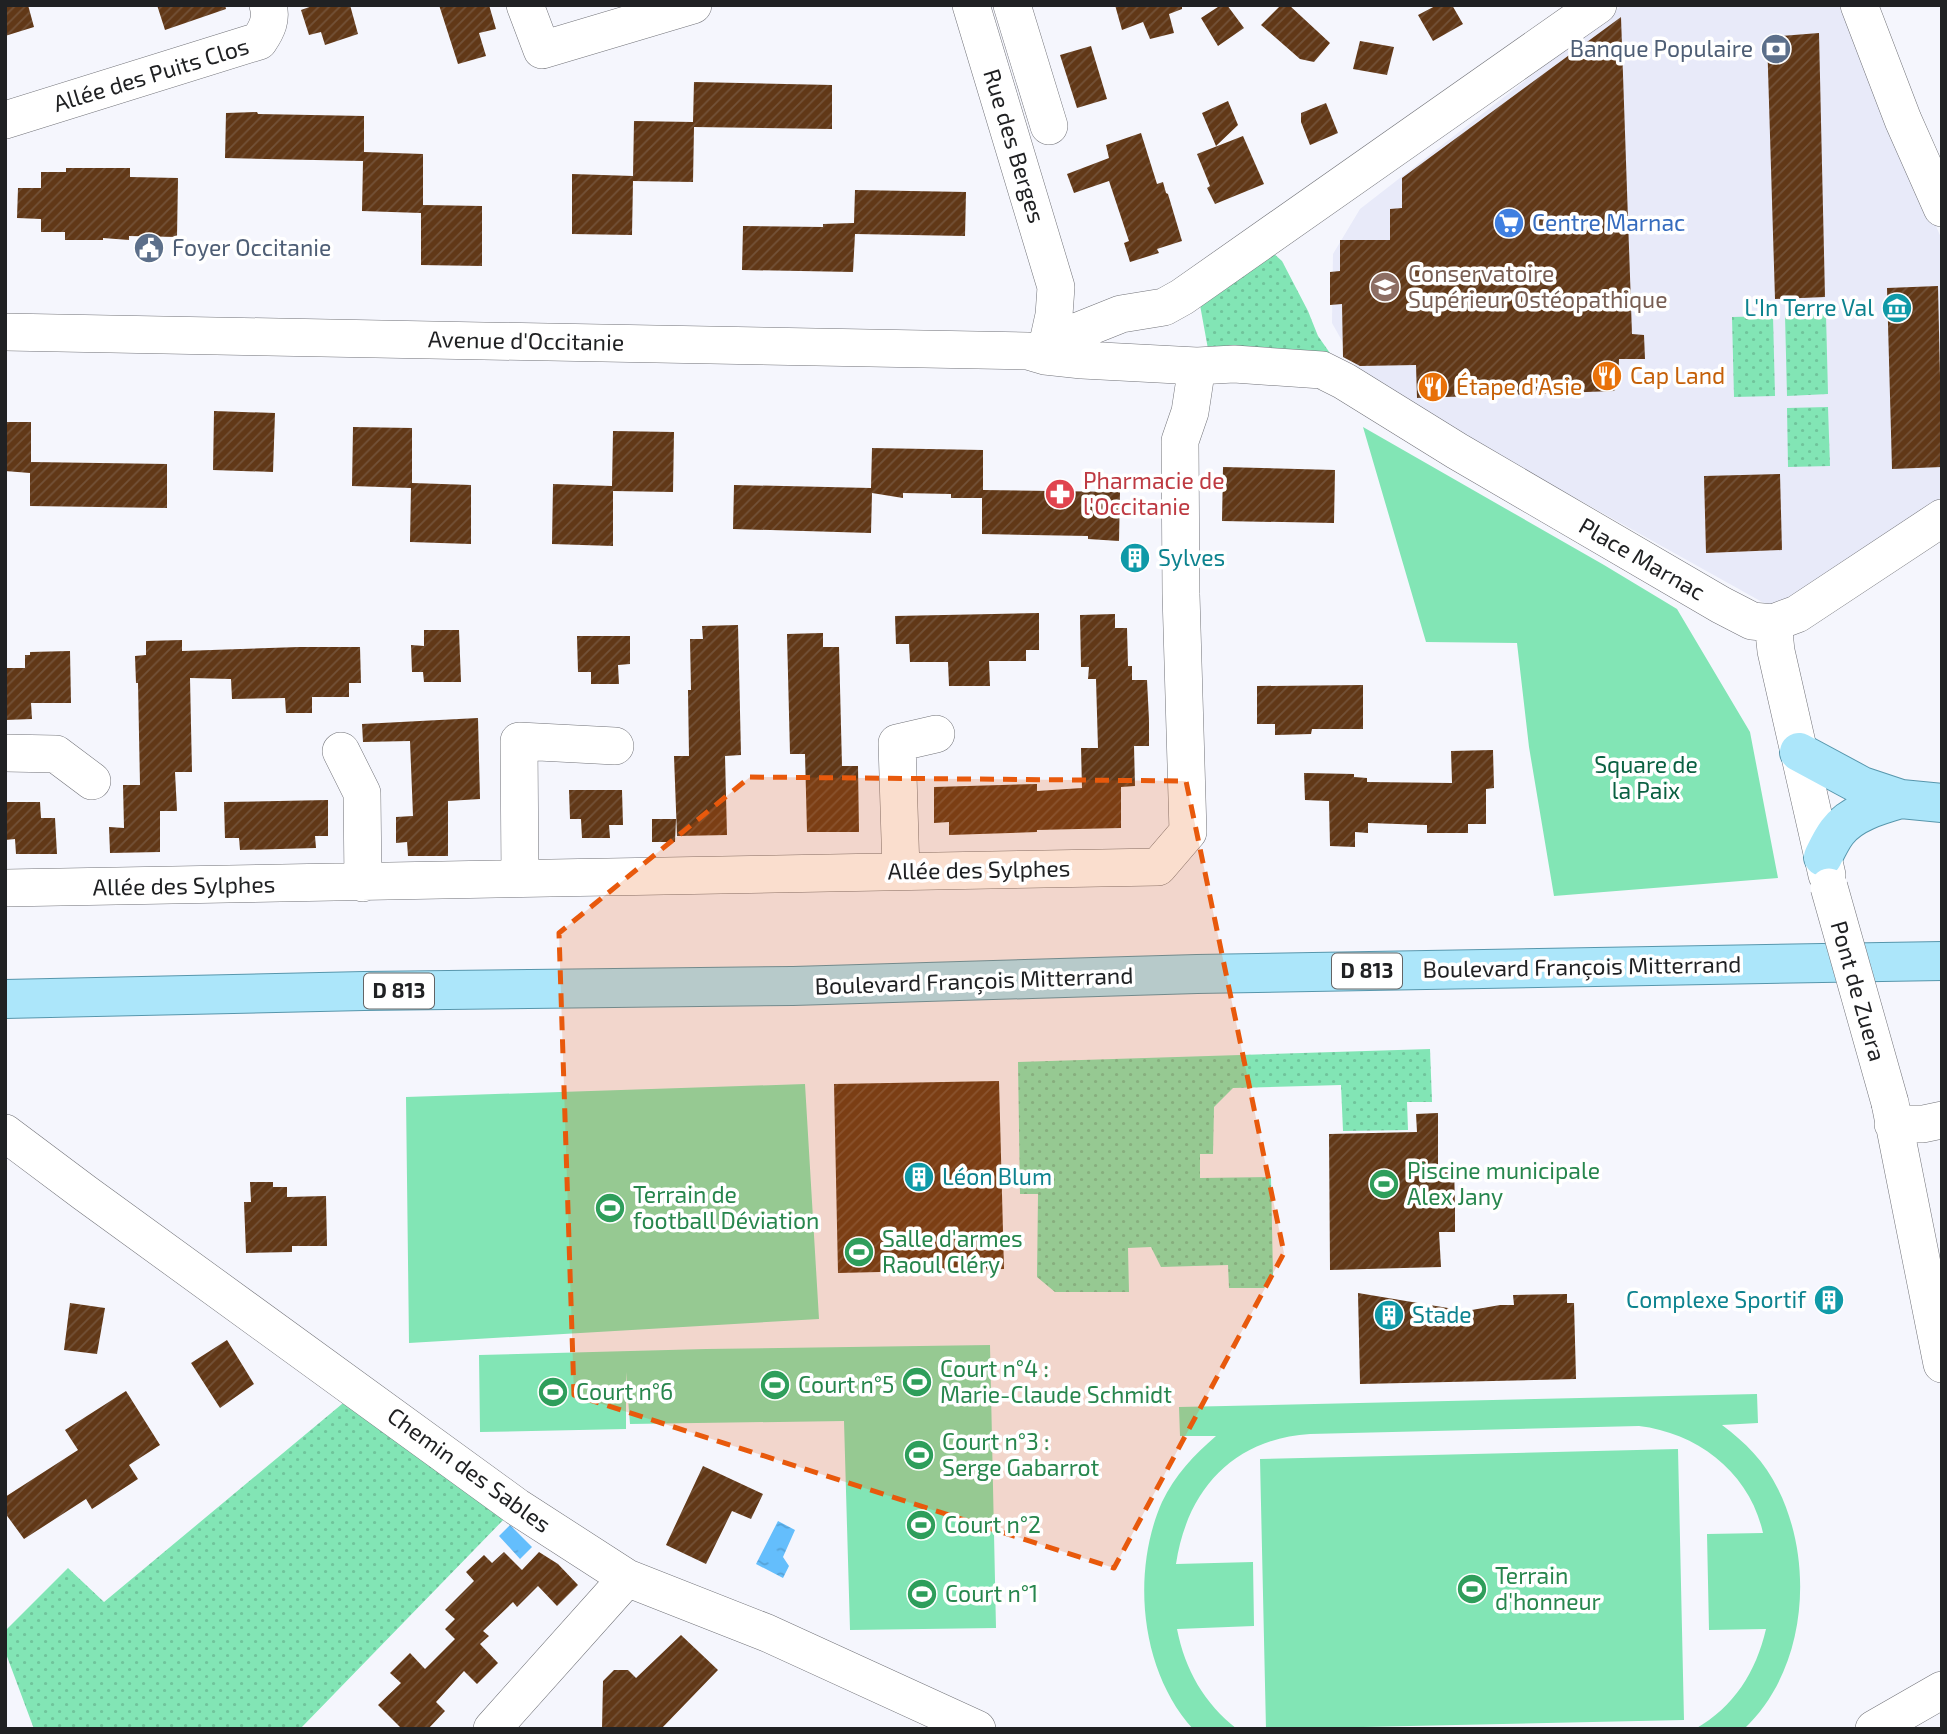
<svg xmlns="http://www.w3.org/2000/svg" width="1947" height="1734" viewBox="0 0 1947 1734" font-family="'Exo 2',sans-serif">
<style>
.built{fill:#e8eaf9}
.grass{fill:url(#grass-dots)}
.park{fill:#82e5b5}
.water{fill:url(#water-ripples)}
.building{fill:url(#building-hatch)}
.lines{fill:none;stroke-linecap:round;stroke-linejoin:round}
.minor-casing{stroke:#727379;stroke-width:38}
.major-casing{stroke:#5796ac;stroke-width:40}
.minor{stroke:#fff;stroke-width:37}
.major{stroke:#ace6fa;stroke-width:38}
.minor-bridge-casing{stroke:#727379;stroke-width:38;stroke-linecap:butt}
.minor-bridge{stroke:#fff;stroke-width:37}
.marked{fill:#e8590c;fill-opacity:0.2;stroke:#e8590c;stroke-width:5;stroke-dasharray:14 9;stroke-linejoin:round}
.labels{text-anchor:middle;stroke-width:7;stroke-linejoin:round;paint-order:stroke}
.shield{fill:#fff;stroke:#636465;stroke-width:2}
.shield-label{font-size:21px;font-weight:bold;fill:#202123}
.service-label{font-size:23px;fill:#4e5e75;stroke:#fff;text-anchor:end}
.street-label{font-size:23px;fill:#202123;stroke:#fff}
.shop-label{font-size:23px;fill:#366cbe;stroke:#fff;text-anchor:start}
.education-label{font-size:23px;fill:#785e54;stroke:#fff;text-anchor:start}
.culture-label{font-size:23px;fill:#0d838f;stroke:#fff;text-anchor:start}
.food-label{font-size:23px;fill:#c56008;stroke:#fff;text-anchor:start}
.health-label{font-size:23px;fill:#be3a42;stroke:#fff;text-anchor:start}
.park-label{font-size:23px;fill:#0b6142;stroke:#fff}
.leisure-label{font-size:23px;fill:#27864d;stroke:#fff;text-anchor:start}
</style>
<defs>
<pattern id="grass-dots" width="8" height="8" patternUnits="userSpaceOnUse" patternTransform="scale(1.75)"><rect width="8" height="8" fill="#82e5b5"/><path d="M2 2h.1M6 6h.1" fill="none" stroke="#70c49b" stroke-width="1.8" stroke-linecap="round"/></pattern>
<pattern id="water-ripples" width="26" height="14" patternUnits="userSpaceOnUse" patternTransform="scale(1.75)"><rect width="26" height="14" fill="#64befc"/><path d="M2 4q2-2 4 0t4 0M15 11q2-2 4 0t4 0" fill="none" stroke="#56a3d8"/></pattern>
<pattern id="building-hatch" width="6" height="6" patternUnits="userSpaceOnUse" patternTransform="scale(1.75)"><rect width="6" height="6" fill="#613817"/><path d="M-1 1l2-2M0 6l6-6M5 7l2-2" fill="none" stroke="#735238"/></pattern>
</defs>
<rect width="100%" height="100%" fill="#f5f6fd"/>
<!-- built -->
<path class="built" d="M1650 5H1841L1942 240V497L1780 612 1364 380 1332 323 1333 254 1360 209 1620 7Z"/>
<!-- grass -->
<path class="grass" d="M1273 253 1282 261 1308 311 1318 336 1332 356 1208 349 1200 305Z
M1826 314 1828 394 1787 396 1785 315Z
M1773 316 1775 396 1734 397 1732 317Z
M1828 407 1830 466 1788 467 1787 408Z
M1430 1049 1432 1102H1407L1408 1130 1343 1131 1341 1085 1233 1088 1214 1107 1213 1154H1200V1178L1271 1177 1273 1275 1264 1288H1229L1228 1265 1161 1267 1151 1247 1128 1248 1129 1292H1055L1037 1277 1038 1194H1020L1018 1062Z
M348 1399 508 1515 300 1729H34L5 1651V1631L68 1568 104 1602Z"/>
<!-- park -->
<path class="park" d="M1363 427 1604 565 1677 609 1750 732 1778 878 1554 896 1529 747 1517 643 1426 642Z
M805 1084 819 1319 409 1343 406 1097Z
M990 1345 996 1628 850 1630 844 1421 630 1424 626 1372V1429L480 1432 479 1355 706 1349Z
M1757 1394 1758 1423 1722 1425C1745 1442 1765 1462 1778 1489 1815 1563 1807 1670 1744 1729H1695C1734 1707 1756 1672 1766 1629L1709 1630 1707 1534 1763 1533C1750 1473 1698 1433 1639 1426L1310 1434C1233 1439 1187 1490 1176 1564L1253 1562 1254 1626 1177 1629C1185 1670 1204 1703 1237 1729H1193C1140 1671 1131 1572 1162 1502 1175 1475 1194 1455 1216 1436H1180L1179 1407Z
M1678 1449 1684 1720 1266 1729 1260 1459Z"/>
<!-- water -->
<path class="water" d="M778 1521 795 1530 783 1557 789 1566 783 1578 756 1564Z
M510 1525 532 1547 520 1559 499 1536Z"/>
<!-- building -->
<path class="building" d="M5 5H28L34 27 5 36Z
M157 5H225L226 9 165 30Z
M315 5H350L358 34 325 45 321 32 309 35 301 10Z
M439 5H489L496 29 479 33 486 56 458 64Z
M1115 5H1182V9L1169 14 1174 33 1150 39 1143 22 1122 30Z
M1221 5H1227L1244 28 1218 46 1201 18Z
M1281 5H1289L1330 43 1314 62 1300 59 1261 25Z
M1437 5H1452L1463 24 1433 41 1418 15Z
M1621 17 1632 334 1644 335 1645 359H1619L1618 385 1614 391 1417 398 1416 365 1360 366 1343 357 1342 304 1330 305V272L1340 271V240H1390V209L1402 208V178Z
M1819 33 1825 297 1775 299 1767 37Z
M1360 41 1394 47 1387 75 1353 69Z
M1091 46 1107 99 1077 108 1060 55Z
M694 82 832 85V129L694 127 693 182 633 181 632 235 572 234V174L633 176 634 121 693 122Z
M1228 101 1238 125 1216 146 1202 113Z
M1326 103 1338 133 1310 145 1301 122V113Z
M257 112 258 114 364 116V152L423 154V205L482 206V266L421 265V213L362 211 363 161 225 158 226 113Z
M1141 133 1157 184 1163 182 1166 193 1168 194 1182 241 1157 249 1159 253 1130 262 1124 243 1129 241 1109 181 1074 193 1067 174 1109 158 1106 145Z
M1243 136 1264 184 1215 204 1207 188 1210 186 1197 154Z
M66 168H130V177L178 178 177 237 129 236V240L103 238V240H65V232H41V219L17 218 18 188H41V172H66Z
M855 190 966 192 965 236 855 234 853 272 742 270 743 226 823 227V224L854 223Z
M1938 286 1942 467 1892 469 1887 288Z
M214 411 275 413 273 472 213 470Z
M5 422H31V462L167 464V508L30 506V473L5 471Z
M353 427 412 428V483L471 485V544L410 542 411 488 352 486Z
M613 431 674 432 673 492 613 491V546L552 544 553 484 612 486Z
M872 448 983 450V490L1120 492 1119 541 1088 539V536L982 534V498H951V494L903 493V498L872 493 871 533 733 529 734 485 871 488Z
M1223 467 1335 470 1334 523 1222 521Z
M1780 474 1782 550 1706 553 1704 476Z
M1039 613V650H1026V661H989L990 686H949L948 662H910L909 644H896L895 616Z
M1115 614V628H1127L1128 666H1132V680H1147L1149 720V746H1134L1135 786 1121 787V828L1037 830V832L949 835V822L934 823V787L1037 784V791L1082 788 1081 748H1098L1096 679H1088L1089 667H1081L1080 615Z
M738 625 741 755 725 756 727 835 677 836 674 756H689L688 690H691L690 639H703L702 626Z
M424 630H459L461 682H424L423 672H412L411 645 424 646Z
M823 633V647H839L842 766H858L859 832H807L805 754H790L787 634Z
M577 636H630V664L618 665 619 684H591V672H578Z
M182 640V651L299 647H360L361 683H349V697H312V713H286L285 698 232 699 231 679 190 678 192 772H175L177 811H160V852L110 853 109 827 124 828 123 785H140L138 683H136L135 656 146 655V641Z
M70 651 71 703H31L32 719 5 720V668H25V655H30V652Z
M1363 685V729H1312L1311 734 1275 735V724H1257V686Z
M478 718 480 799 448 801V856H408L407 842 396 843V817L413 816 410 741 363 742 362 724Z
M1493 750 1494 788 1486 789V824H1468V833H1427V825L1368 823V833L1355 832V847L1330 846 1329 801 1305 800 1304 773 1354 774V777L1367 778V782L1452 783 1451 751Z
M569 790H622L623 825H609L610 838H582L581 819H570Z
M328 800V836H315L316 848 240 850 239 838H225L224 802Z
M5 802H40L41 818H55L57 854H16L15 839 5 840Z
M652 819H676L675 842H652Z
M999 1081 1004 1269 838 1273 834 1084Z
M1438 1113V1166H1454L1455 1207V1232H1439L1441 1267 1330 1270 1329 1134 1417 1132 1416 1114Z
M250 1182H273V1187H287V1197L326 1196 327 1246H292V1252L246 1253 244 1202H251Z
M1358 1293 1466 1311 1500 1305H1514L1513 1295 1567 1294V1303H1574L1576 1379 1360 1384Z
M70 1303 105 1308 97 1354 64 1350Z
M227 1340 254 1384 220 1408 191 1363Z
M126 1391 160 1445 129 1465 138 1479 92 1509 86 1499 24 1539 5 1513V1497L78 1450 65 1430Z
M703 1466 763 1494 751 1519 732 1511 706 1564 666 1545Z
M504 1552 522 1570 539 1552 558 1564 578 1585 557 1606 538 1586 517 1607 513 1602 483 1631 489 1636 480 1644 498 1663 477 1684 464 1671 436 1702 445 1711 428 1729H402L378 1705 401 1683 390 1673 410 1653 425 1669 455 1639 445 1629 455 1619 445 1610 474 1581 466 1572 484 1555 492 1563Z
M681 1635 718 1670 661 1729H602L603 1681 614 1670H628L636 1678Z"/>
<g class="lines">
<!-- minor casing -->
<g class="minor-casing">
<path id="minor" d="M525 5 542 50 693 5
M971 5 1056 287 1054 315 1045 356
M1012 5 1049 126
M1859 5 1903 120 1942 208
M5 120 259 41C267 29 272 19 268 5
M5 332 1028 351 1045 356 1082 360 1197 366 1234 364 1322 370 1344 381 1457 451 1721 605 1752 621 1773 623 1797 614 1942 518
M1045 356 1076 332 1121 314 1164 307 1182 297 1598 5
M1773 623 1776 651 1827 875
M341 751 362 793 363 883
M5 753 56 754 92 781
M901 871 897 743 936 734
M520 878 519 741 615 746
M5 888C390 883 774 873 1158 867L1188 832 1181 594 1180 441 1190 412 1197 366
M1890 1103 1942 1364
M1893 1124H1923L1942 1120
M5 1133 85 1193 517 1507 627 1578 767 1633 977 1729
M492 1729 627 1578
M1874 1729 1942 1690"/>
</g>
<!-- major casing -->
<g class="major-casing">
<path id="major" d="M1799 752 1862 786 1901 799 1942 803
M1823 857C1827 849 1831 840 1837 832 1851 813 1880 805 1901 799
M5 999 364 991 793 986 1197 974 1942 961"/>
</g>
<!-- minor -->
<use href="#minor" class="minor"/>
<!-- major -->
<use href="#major" class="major"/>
<!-- minor-bridge casing -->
<g class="minor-bridge-casing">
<path id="minor-bridge" d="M1829 887 1890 1103"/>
</g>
<!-- minor-bridge -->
<use href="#minor-bridge" class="minor-bridge"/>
</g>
<!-- marked area -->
<path class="marked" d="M750 777 1186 781 1284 1253 1114 1568 574 1395 559 933Z"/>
<!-- icons -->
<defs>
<g id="bank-disc" transform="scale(1.575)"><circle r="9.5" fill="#5c6f8a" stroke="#fff"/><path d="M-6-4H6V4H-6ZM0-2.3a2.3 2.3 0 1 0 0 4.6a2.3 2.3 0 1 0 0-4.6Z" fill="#fff"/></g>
<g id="supermarket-disc" transform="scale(1.575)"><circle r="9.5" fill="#3f7fe0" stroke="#fff"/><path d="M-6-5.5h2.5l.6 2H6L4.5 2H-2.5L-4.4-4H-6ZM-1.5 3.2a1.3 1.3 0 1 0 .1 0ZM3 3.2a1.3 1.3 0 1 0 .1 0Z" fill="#fff"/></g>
<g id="civic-disc" transform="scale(1.575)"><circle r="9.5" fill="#5c6f8a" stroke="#fff"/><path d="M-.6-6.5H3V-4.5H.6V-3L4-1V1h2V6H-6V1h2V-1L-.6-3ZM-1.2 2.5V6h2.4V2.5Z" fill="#fff"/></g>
<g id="university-disc" transform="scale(1.575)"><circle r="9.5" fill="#8d6e63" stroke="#fff"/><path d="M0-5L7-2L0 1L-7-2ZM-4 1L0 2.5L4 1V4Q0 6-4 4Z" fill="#fff"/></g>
<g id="museum-disc" transform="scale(1.575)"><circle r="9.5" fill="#0f9aa8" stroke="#fff"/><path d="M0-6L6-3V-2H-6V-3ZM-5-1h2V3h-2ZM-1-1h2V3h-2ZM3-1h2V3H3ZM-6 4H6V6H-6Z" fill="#fff"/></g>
<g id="restaurant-disc" transform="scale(1.575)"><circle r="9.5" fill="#e8710a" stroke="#fff"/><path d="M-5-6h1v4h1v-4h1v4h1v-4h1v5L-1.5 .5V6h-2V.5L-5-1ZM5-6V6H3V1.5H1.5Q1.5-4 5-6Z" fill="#fff"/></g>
<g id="pharmacy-disc" transform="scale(1.575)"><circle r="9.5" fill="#e0444e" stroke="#fff"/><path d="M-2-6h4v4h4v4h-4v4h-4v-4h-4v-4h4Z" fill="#fff"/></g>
<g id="building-disc" transform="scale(1.575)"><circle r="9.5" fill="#0f9aa8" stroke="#fff"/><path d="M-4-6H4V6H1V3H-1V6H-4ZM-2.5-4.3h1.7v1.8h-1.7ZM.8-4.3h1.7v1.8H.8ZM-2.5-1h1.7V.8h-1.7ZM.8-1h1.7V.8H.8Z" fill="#fff"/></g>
<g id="stadium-disc" transform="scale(1.575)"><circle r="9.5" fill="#2e9e5b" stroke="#fff"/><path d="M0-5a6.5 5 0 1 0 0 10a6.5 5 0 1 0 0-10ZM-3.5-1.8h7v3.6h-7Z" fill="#fff"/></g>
</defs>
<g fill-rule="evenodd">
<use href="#bank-disc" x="1776" y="49"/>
<use href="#supermarket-disc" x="1509" y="223"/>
<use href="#civic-disc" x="149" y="248"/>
<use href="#university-disc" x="1385" y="287"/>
<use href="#museum-disc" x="1897" y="308"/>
<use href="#restaurant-disc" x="1607" y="376"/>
<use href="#restaurant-disc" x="1433" y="387"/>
<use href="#pharmacy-disc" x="1060" y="494"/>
<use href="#building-disc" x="1135" y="558"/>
<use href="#building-disc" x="919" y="1177"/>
<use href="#stadium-disc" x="1384" y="1184"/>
<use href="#stadium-disc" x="610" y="1208"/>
<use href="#stadium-disc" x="859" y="1252"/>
<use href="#building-disc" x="1829" y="1300"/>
<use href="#building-disc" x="1389" y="1315"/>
<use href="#stadium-disc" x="917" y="1382"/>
<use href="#stadium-disc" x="775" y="1385"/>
<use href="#stadium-disc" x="553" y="1392"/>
<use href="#stadium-disc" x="919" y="1455"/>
<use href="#stadium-disc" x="921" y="1525"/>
<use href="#stadium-disc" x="1472" y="1589"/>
<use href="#stadium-disc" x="922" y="1594"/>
</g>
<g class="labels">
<!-- shield labels -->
<g class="shield">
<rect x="1332" y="953.5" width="70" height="35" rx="5"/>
<rect x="364" y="973.5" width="70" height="35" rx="5"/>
</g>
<g class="shield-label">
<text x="1367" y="978">D 813</text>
<text x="399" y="998">D 813</text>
</g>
<!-- service labels -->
<g class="service-label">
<text x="1753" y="57">Banque Populaire</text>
<text x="172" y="256" text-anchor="start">Foyer Occitanie</text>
</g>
<!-- street labels -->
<g class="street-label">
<text transform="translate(151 75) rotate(-17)" y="8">Allée des Puits Clos</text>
<text transform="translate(1014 146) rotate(73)" y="8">Rue des Berges</text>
<text transform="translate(526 341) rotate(1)" y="8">Avenue d'Occitanie</text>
<text transform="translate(1642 559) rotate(30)" y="8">Place Marnac</text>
<text transform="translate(979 870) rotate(-1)" y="8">Allée des Sylphes</text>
<text transform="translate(184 886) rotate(-1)" y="8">Allée des Sylphes</text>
<text transform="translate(1582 967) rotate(-1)" y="8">Boulevard François Mitterrand</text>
<text transform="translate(974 981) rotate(-2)" y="8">Boulevard François Mitterrand</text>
<text transform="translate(1858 991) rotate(74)" y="8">Pont de Zuera</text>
<text transform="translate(469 1470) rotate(36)" y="8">Chemin des Sables</text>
</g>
<!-- shop labels -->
<g class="shop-label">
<text x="1532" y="231">Centre Marnac</text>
</g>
<!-- education labels -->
<g class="education-label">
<text x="1408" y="282">Conservatoire<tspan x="1408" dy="26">Supérieur Ostéopathique</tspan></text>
</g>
<!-- culture labels -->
<g class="culture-label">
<text x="1874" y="316" text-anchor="end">L'In Terre Val</text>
<text x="1158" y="566">Sylves</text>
<text x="942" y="1185">Léon Blum</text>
<text x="1806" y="1308" text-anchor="end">Complexe Sportif</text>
<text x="1412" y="1323">Stade</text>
</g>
<!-- food labels -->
<g class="food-label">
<text x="1630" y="384">Cap Land</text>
<text x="1456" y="395">Étape d'Asie</text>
</g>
<!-- health labels -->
<g class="health-label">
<text x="1083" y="489">Pharmacie de<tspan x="1083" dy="26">l'Occitanie</tspan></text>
</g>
<!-- park labels -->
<g class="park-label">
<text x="1646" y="773">Square de<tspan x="1646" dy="26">la Paix</tspan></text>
</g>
<!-- leisure labels -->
<g class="leisure-label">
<text x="1407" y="1179">Piscine municipale<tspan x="1407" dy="26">Alex Jany</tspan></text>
<text x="633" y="1203">Terrain de<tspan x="633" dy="26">football Déviation</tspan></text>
<text x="882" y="1247">Salle d'armes<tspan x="882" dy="26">Raoul Cléry</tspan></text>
<text x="940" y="1377">Court n°4 :<tspan x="940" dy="26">Marie-Claude Schmidt</tspan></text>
<text x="798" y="1393">Court n°5</text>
<text x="576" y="1400">Court n°6</text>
<text x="942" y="1450">Court n°3 :<tspan x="942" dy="26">Serge Gabarrot</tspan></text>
<text x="944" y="1533">Court n°2</text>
<text x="1495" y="1584">Terrain<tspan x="1495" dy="26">d'honneur</tspan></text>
<text x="945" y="1602">Court n°1</text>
</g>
</g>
<!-- border -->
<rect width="1947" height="1734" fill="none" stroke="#202123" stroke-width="14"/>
</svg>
